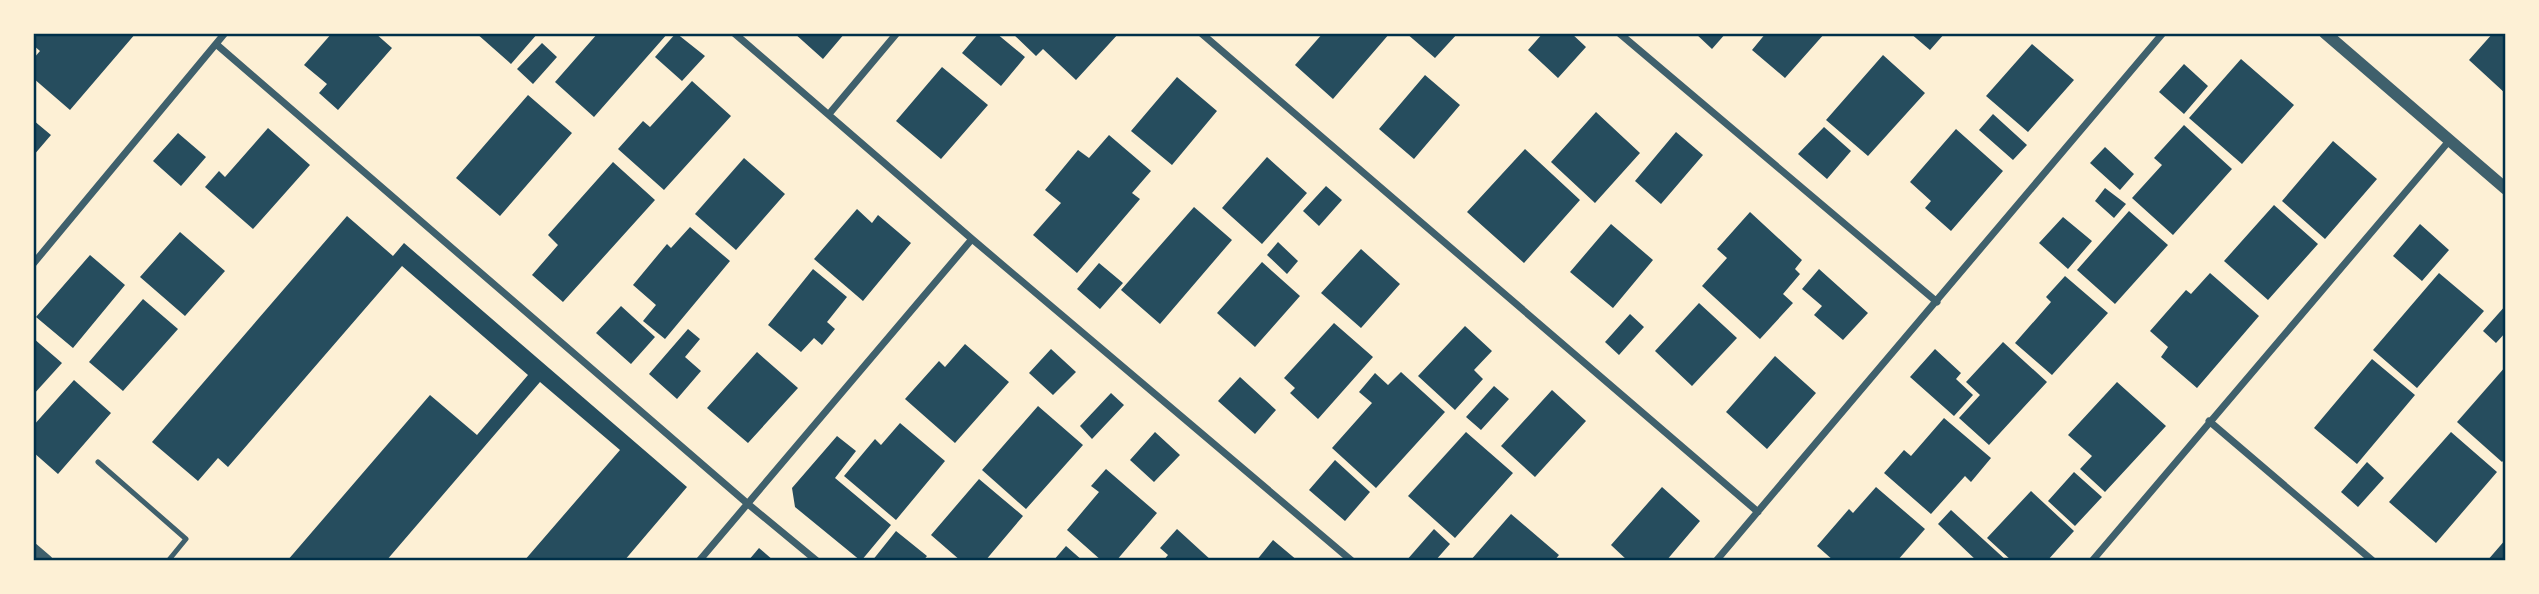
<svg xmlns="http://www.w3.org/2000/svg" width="2539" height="594" viewBox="0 0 2539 594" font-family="'Asap Condensed',sans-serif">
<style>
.building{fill:#264d5e}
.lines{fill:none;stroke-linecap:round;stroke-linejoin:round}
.service{stroke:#3f606c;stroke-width:5}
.minor{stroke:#3f606c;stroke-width:7}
.tertiary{stroke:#3f606c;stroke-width:12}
.neatline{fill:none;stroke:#003049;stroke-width:2.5}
</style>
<rect width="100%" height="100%" fill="#fdf0d5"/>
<!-- building -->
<path class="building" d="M33 33H136L70 110 33 78V59L40 51 33 45Z
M332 33H375L392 48 338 110 319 93 327 84 304 65Z
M476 33H538L511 64Z
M598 33H668L594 117 555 82Z
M676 33 705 56 682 81 655 57Z
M794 33H845L823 59Z
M979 33H996L1025 57 1001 86 962 53Z
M1012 33H1119L1076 80 1043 49 1036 56Z
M1323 33H1390L1333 99 1295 65Z
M1406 33H1458L1435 58Z
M1543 33H1571L1586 47 1558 78 1528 50Z
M1695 33H1726L1712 49Z
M1766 33H1825L1785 78 1752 50Z
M1910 33H1945L1930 50Z
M2493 33H2506V94L2469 60Z
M542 43 557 57 533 84 517 69Z
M2032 44 2074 80 2028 132 1986 96Z
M1883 55 1925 93 1868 156 1826 120Z
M2241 59 2294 105 2242 164 2189 118Z
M2184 64 2208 86 2184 114 2159 92Z
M942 67 988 105 941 159 896 121Z
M1425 75 1460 105 1414 159 1379 129Z
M1177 77 1217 111 1172 165 1131 131Z
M692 81 731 116 664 190 618 149 643 121 650 127Z
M528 95 572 133 500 216 456 178Z
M1596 112 1640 153 1595 203 1551 162Z
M1993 114 2027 145 2013 160 1979 130Z
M33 120 51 135 33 156Z
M2184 125 2232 169 2173 235 2132 198 2162 165 2154 158Z
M1824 127 1851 151 1827 179 1798 154Z
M268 128 310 165 253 229 205 187 219 171 225 177Z
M1956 129 2003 171 1951 231 1925 208 1931 201 1910 182Z
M1676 132 1703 155 1661 204 1635 181Z
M178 133 206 157 181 186 153 161Z
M1109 135 1151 171 1132 193 1140 199 1077 273 1033 235 1061 203 1045 190 1078 150 1089 158Z
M2333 141 2377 179 2325 239 2282 201Z
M2105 147 2134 174 2120 190 2090 163Z
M1525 149 1580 200 1524 263 1467 212Z
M1267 157 1307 193 1262 244 1222 208Z
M744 158 785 194 736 250 695 214Z
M613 162 655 200 563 302 532 275 558 245 548 235Z
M1326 186 1342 200 1319 226 1303 211Z
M2105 188 2126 204 2114 218 2095 201Z
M2274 205 2318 244 2268 300 2224 261Z
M1194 207 1232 240 1160 324 1121 290Z
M857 209 872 223 878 215 911 243 863 301 814 259Z
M2129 211 2168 245 2115 304 2077 270Z
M1750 212 1802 260 1795 269 1800 274 1783 294 1793 303 1760 339 1702 286 1727 258 1717 249Z
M347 216 393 256 404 243 687 487 624 561H524L620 450 540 382 386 561H287L430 395 477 435 528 375 402 266 228 467 218 458 198 481 152 442Z
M2063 217 2092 241 2068 269 2039 243Z
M1611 224 1653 260 1613 308 1570 272Z
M2420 224 2449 250 2422 281 2393 256Z
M690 227 730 261 665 339 643 321 656 305 633 285 667 244 671 248Z
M180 232 225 271 185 316 140 277Z
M1278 242 1298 261 1287 274 1267 255Z
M1361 249 1400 284 1361 328 1321 293Z
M90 255 125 285 73 348 36 317Z
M1262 262 1300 296 1255 347 1217 313Z
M1099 263 1123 283 1100 309 1077 289Z
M813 269 847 297 827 322 835 329 822 345 814 338 801 352 768 325Z
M1819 269 1868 313 1843 340 1814 315 1822 306 1802 289Z
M2210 273 2259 316 2197 388 2161 357 2168 347 2150 331 2186 290 2191 294Z
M2439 273 2484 311 2417 388 2373 350Z
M2065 276 2108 313 2052 375 2015 343 2051 302 2046 297Z
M143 299 178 329 123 391 89 362Z
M1699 303 1737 338 1692 386 1655 351Z
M2506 305V332L2496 343 2483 331Z
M621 306 655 337 631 364 596 333Z
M1630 314 1644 327 1619 355 1605 342Z
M1334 323 1373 357 1318 419 1290 393 1295 388 1284 378Z
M1465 326 1492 351 1474 370 1483 379 1455 410 1418 376Z
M688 329 700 339 685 357 701 371 677 399 649 374Z
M33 338 62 363 33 395Z
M2003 342 2047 382 1989 445 1959 418 1980 395 1966 382Z
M965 344 1009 382 955 443 905 399 939 361 945 367Z
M1051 349 1076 372 1053 395 1029 373Z
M1935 349 1961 373 1956 379 1973 395 1954 416 1910 377Z
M757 352 798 388 748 443 707 408Z
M1775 356 1816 393 1767 449 1726 412Z
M2372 359 2415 395 2357 464 2314 428Z
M2506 366V458L2502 462 2457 422Z
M1401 372 1445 412 1376 488 1332 448 1372 403 1359 392 1375 373 1388 385Z
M1240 377 1276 410 1255 434 1218 401Z
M74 380 111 413 58 474 33 452V426Z
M2117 382 2166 426 2105 492 2080 469 2092 456 2068 435Z
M1494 386 1509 399 1481 430 1466 417Z
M1552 390 1586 421 1535 477 1501 446Z
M1111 393 1124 405 1092 439 1080 426Z
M1038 406 1083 445 1026 509 982 470Z
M1944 418 1991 458 1971 482 1965 476 1931 514 1884 473 1904 450 1911 456Z
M900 423 945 461 896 520 844 476 875 439 881 445Z
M1155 432 1180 455 1154 482 1130 460Z
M1466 432 1513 473 1455 538 1408 496Z
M2451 432 2497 472 2436 543 2389 502Z
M837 436 856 451 835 478 891 525 861 561 795 507 792 488Z
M1335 460 1370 492 1345 521 1309 490Z
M2367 462 2384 478 2358 507 2341 492Z
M1106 469 1157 513 1116 561H1102L1067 530 1099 492 1091 486Z
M2074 472 2102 497 2075 526 2048 501Z
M979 479 1023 516 985 561H961L931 535Z
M1662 487 1700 521 1666 561H1628L1611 545Z
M1876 487 1925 529 1897 561H1834L1817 546 1849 509 1853 513Z
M2031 491 2074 531 2047 561H2012L1987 538Z
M1951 510 2007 561H1977L1938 524Z
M1511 514 1559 555 1554 561H1470Z
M1177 529 1212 561H1163L1168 555 1160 548Z
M1434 529 1450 544 1435 561H1406Z
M896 531 927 556 923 561H872Z
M2506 539V561H2487Z
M1273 540 1298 561H1256Z
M1066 546 1083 561H1053Z
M759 548 774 561H748Z"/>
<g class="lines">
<!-- service -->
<path class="service" d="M98 462 186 539 168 561"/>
<!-- minor -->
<path class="minor" d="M734 33 972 239 1352 561
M1201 33 1758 512
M1619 33 1937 302
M216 44 748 504 817 561
M829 114 897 33
M33 264 225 33
M2209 421 2373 561
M699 561 972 239
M1716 561 2163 33
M2092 561 2449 141"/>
<!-- tertiary -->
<path class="tertiary" d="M2325 33 2506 189
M33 549 47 561"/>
</g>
<!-- border -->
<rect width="2539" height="594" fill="none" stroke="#fdf0d5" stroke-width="70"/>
<rect x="35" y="35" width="2469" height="524" class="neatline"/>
</svg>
